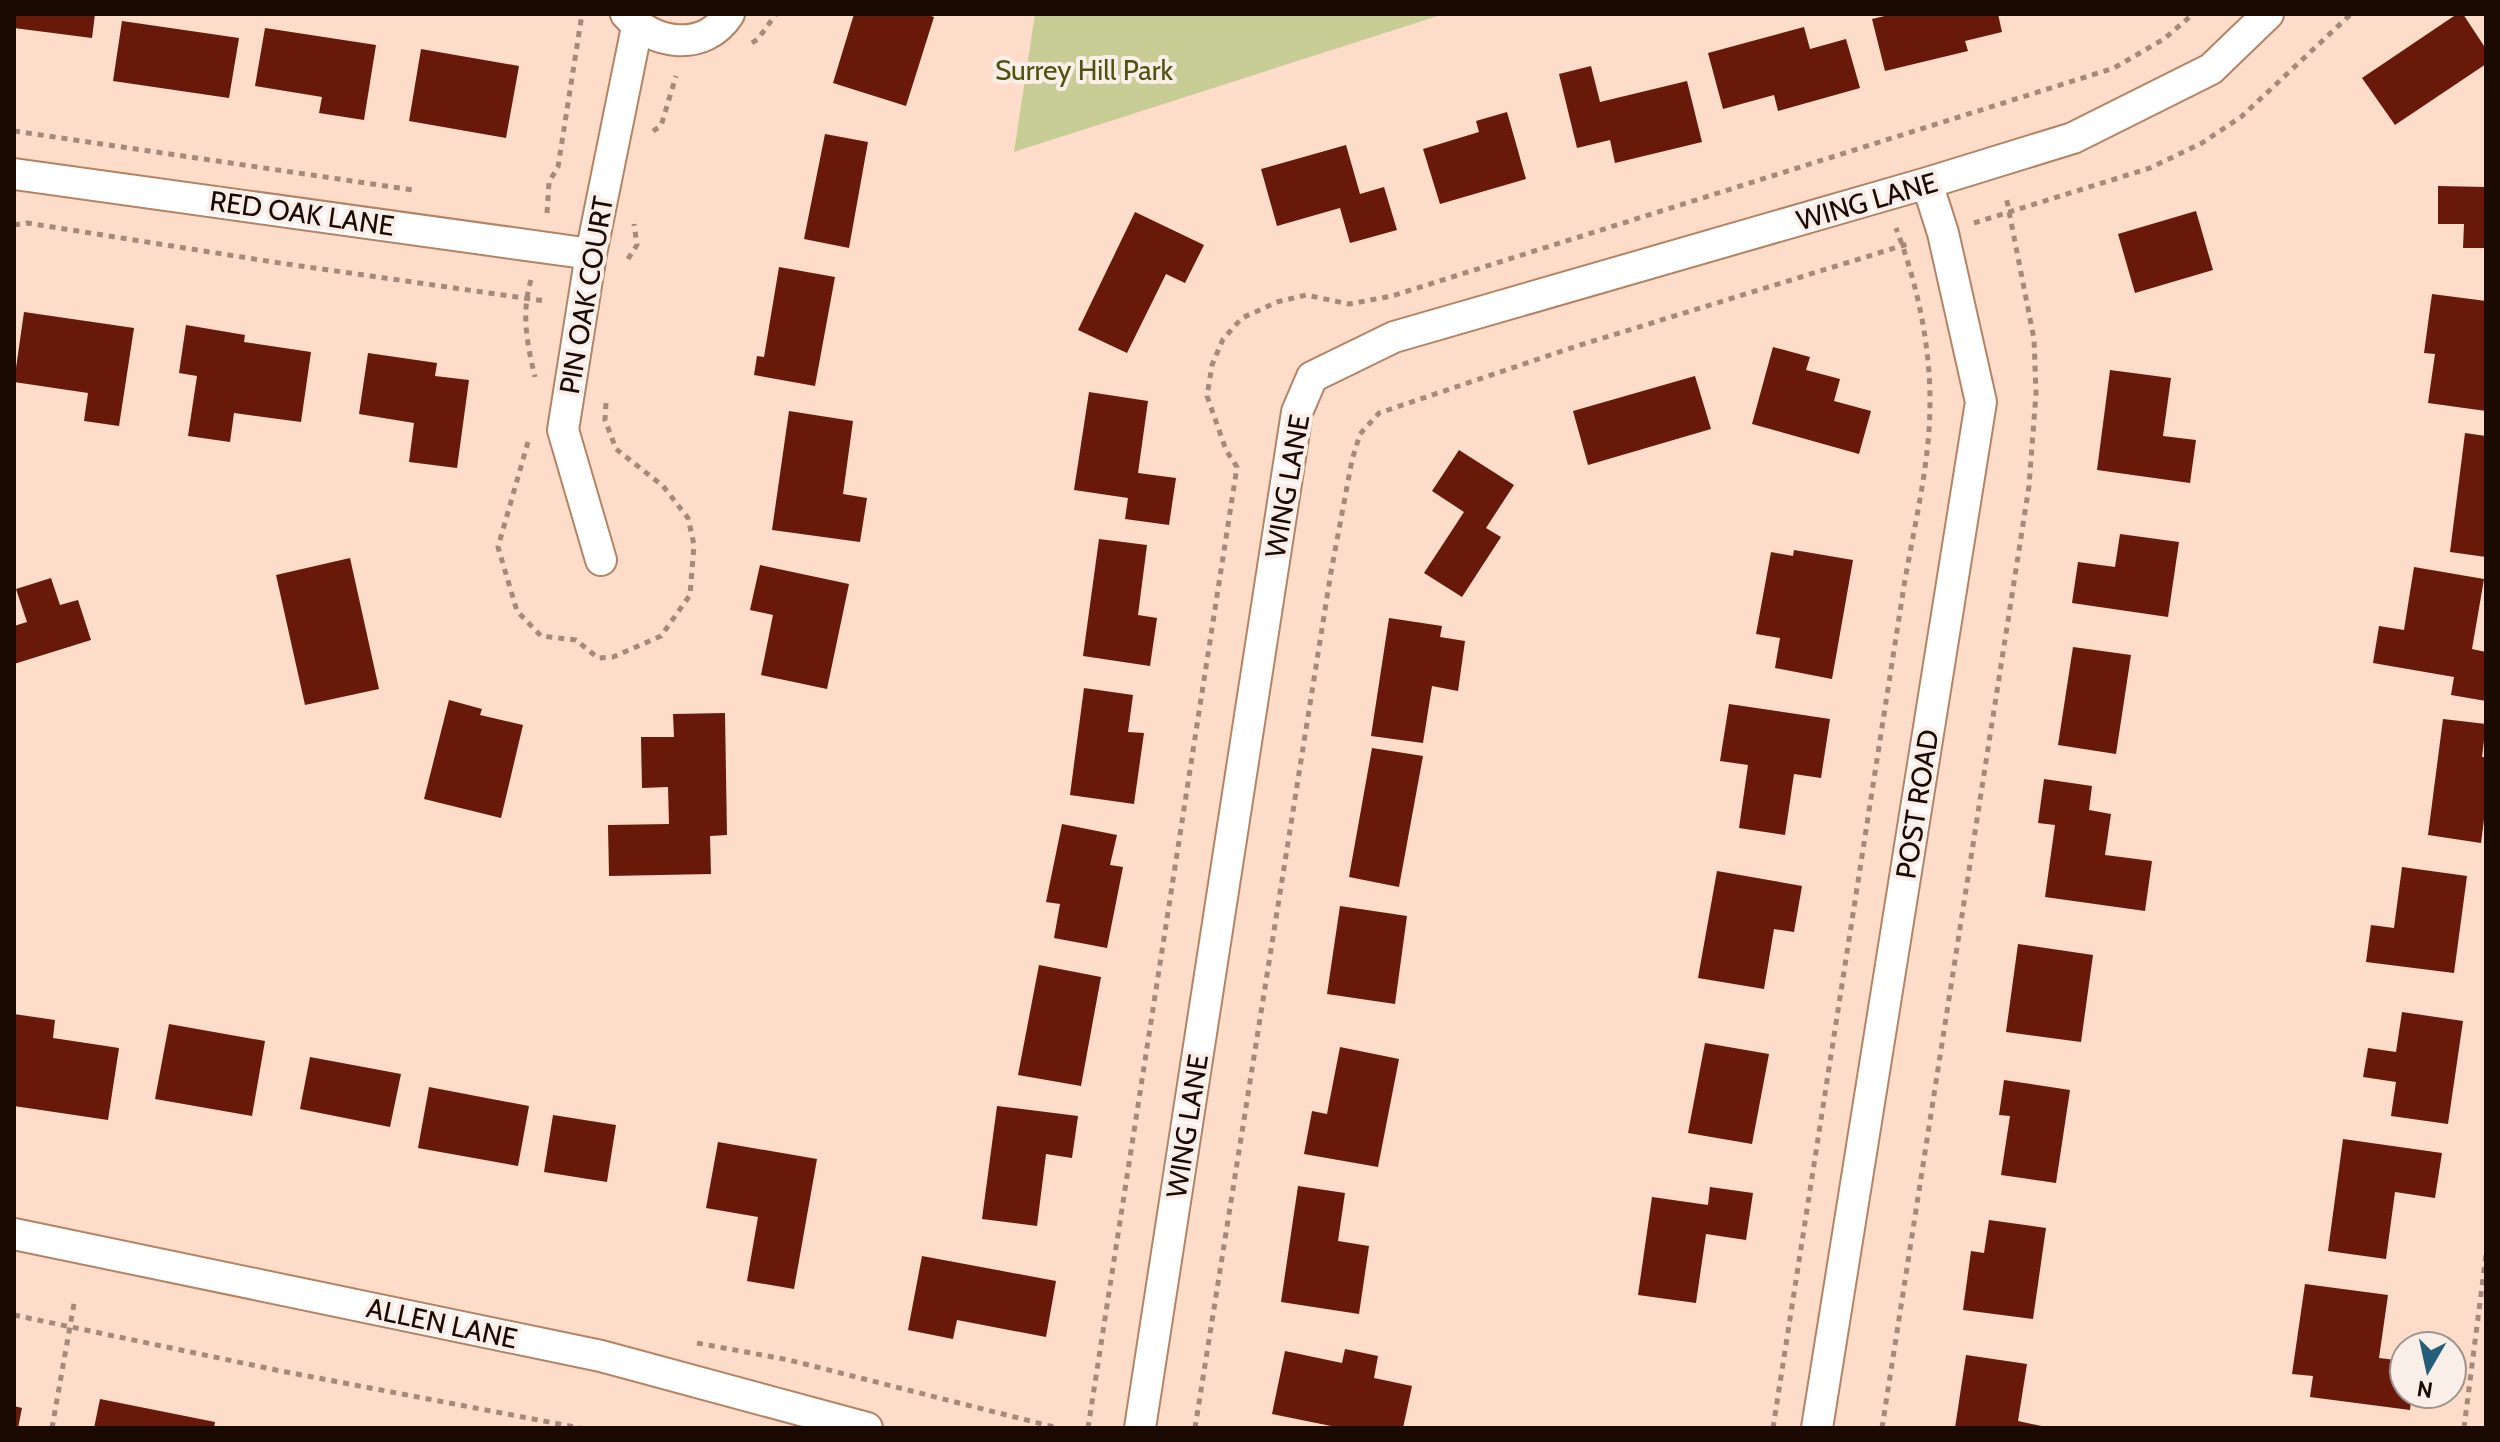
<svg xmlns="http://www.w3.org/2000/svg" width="2500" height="1442" viewBox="0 0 2500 1442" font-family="Cabin,sans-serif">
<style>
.green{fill:#c7cd94}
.building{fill:#681909}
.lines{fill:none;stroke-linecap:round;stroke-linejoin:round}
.minor-casing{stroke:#b48364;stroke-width:34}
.path{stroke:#a58a7b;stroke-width:5;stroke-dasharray:6 6;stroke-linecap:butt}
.minor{stroke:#fff;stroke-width:30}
.labels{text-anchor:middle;stroke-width:8;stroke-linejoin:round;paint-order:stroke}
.park-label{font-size:28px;fill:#4f530e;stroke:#f9eee8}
.street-label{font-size:28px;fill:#1b0a01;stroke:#f9eee8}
</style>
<rect width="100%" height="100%" fill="#fddcc9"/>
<!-- green -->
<path class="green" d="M1035 14H1444L1014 152Z"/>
<!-- building -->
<path class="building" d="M14 14H95L92 38 14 28Z
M854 14H925L934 17 906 106 833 83Z
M1893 14H1998L2002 32 1965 41 1968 51 1885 71 1872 19Z
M2457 14H2463L2486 49V64L2395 125 2362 78Z
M122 21 239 38 229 98 113 81Z
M1804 27 1810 49 1846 39 1860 88 1778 111 1774 95 1723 109 1708 53Z
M265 28 376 45 364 120 319 113 322 97 255 86Z
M421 49 519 66 506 138 409 121Z
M1591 66 1600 102 1687 81 1702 142 1615 163 1610 140 1577 148 1559 74Z
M1507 112 1526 179 1440 204 1423 149 1479 132 1476 121Z
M825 134 868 142 849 248 804 239Z
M1346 145 1360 194 1384 187 1397 230 1350 243 1340 208 1277 226 1261 169Z
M2438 186 2486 187V248H2463L2464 224H2438Z
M2196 211 2213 270 2135 293 2118 234Z
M1135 212 1204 245 1185 283 1166 274 1127 353 1078 330Z
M779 267 835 277 815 386 754 375 757 356 764 357Z
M2432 294 2486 301V411L2428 403 2435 354 2424 353Z
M24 312 134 328 119 426 84 421 88 393 14 382Z
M186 325 245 335 244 342 311 352 301 422 234 413 230 442 188 436 197 376 179 373Z
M1773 347 1810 357 1806 370 1840 379 1834 401 1871 411 1859 454 1752 424Z
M368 353 437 363 435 376 469 380 457 468 409 462 414 423 359 414Z
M2110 370 2171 378 2163 436 2196 440 2190 483 2097 470Z
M1695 376 1711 429 1588 465 1573 411Z
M1089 392 1148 401 1138 473 1176 478 1169 525 1125 519 1128 498 1074 490Z
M789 411 853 421 843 494 867 498 860 542 772 530Z
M2465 433 2486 436V557L2450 552Z
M1459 450 1514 485 1486 528 1501 537 1462 597 1424 573 1464 512 1432 491Z
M2120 534 2179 542 2168 617 2072 603 2078 562 2115 567Z
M1099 539 1147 545 1138 615 1157 618 1150 666 1083 656Z
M1794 550 1853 560 1832 679 1775 668 1780 638 1756 634 1771 552 1793 556Z
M350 558 379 689 305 705 276 575Z
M760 565 849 584 827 689 761 675 773 615 750 610Z
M2414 567 2484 579 2472 649 2486 652V701L2451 695 2454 677 2373 663 2379 626 2404 630Z
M51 578 60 605 78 600 91 640 14 664V626L27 622 16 589Z
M1389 618 1442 626 1440 637 1465 641 1458 691 1432 686 1423 743 1371 736Z
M2073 647 2131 655 2116 754 2058 745Z
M1084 688 1133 695 1128 732 1144 733 1134 804 1070 795Z
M449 700 482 709 480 715 523 725 501 818 424 799Z
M1729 704 1830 719 1821 778 1794 774 1785 835 1739 828 1748 765 1720 761Z
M725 713 727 835 710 836 711 874 609 876 608 825 669 824 668 787 642 788 641 737H674L673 714Z
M2443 719 2486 724 2482 757H2486V804L2481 843 2428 835Z
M1372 748 1423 756 1399 887 1349 877Z
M2044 779 2092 786 2089 810 2111 814 2105 855 2152 861 2145 911 2045 897 2055 825 2038 823Z
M1062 824 1117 835 1110 865 1123 867 1107 948 1054 938 1060 904 1046 902Z
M2402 867 2467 876 2454 973 2366 962 2371 925 2394 928Z
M1717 871 1802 886 1794 932 1774 929 1764 989 1698 978Z
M1340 906 1407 916 1395 1004 1327 994Z
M2018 944 2093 955 2081 1042 2006 1032Z
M1039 965 1101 977 1081 1086 1018 1075Z
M2402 1012 2463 1021 2448 1124 2391 1116 2396 1082 2363 1077 2368 1048 2396 1052Z
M14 1014 55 1020 53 1038 119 1048 108 1120 14 1106Z
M169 1024 265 1041 252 1116 155 1099Z
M1705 1043 1769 1054 1752 1144 1688 1133Z
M1340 1047 1399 1059 1378 1167 1304 1154 1312 1111 1327 1114Z
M310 1057 401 1074 390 1127 300 1109Z
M2004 1080 2070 1090 2056 1183 2001 1175 2010 1116 1999 1115Z
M429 1087 529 1106 518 1166 418 1148Z
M997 1106 1078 1116 1072 1158 1046 1154 1037 1226 982 1219Z
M553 1115 616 1125 607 1182 544 1172Z
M2343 1139 2442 1153 2435 1198 2395 1192 2386 1259 2328 1251Z
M718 1142 817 1159 794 1289 747 1281 758 1217 706 1208Z
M1298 1186 1345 1193 1338 1241 1369 1246 1359 1314 1281 1302Z
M1710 1187 1753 1193 1746 1240 1706 1234 1696 1303 1638 1295 1652 1197 1708 1205Z
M1989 1220 2046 1228 2033 1319 1963 1310 1971 1251 1984 1253Z
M922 1256 1056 1281 1046 1337 957 1320 953 1339 908 1330Z
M2305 1284 2388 1295 2379 1358 2404 1361V1394H2412L2410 1410 2310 1397 2313 1376 2292 1374Z
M1345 1349 1378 1356 1374 1378 1412 1386 1403 1428H1341L1272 1414 1285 1351 1342 1363Z
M1966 1355 2027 1364 2018 1421 2051 1428H1955Z
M100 1399 215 1422 214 1428H94Z
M14 1406 22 1408 18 1428H14Z"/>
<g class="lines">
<!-- minor casing -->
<g class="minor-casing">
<path id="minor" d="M626 14C653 45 704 53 729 14
M14 174 591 254
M601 560 563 430 591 254 637 27
M14 1234 601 1356 867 1428
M1140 1428 1297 412 1312 377 1394 337 1927 183 2073 138 2211 69 2268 14
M1817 1428 1981 402 1943 233 1927 183"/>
</g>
<!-- path -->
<path class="path" d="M752 43 758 39 776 14
M14 131 413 190
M653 131 661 126 676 76
M547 213 549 182 558 167 582 14
M1974 223 2150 168 2202 143 2241 117 2351 14
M14 225 27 223 273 262 545 301
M628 259 637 245 634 224
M531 280C521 313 527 344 535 377
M528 442 498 547 517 611 541 636 576 640 598 658 613 657 661 636 690 595 694 545 688 518 663 486 616 449 605 420 606 403
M14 1315 276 1370 580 1428
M697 1343 789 1360 1058 1428
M52 1428 75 1298
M1088 1428 1237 467 1226 450 1207 396 1212 365 1223 339 1242 318 1277 302 1306 295 1349 304 1392 296 2114 68 2164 39 2193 14
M1195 1428 1331 572 1352 460 1360 434 1379 413 1574 347 1911 243
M1773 1428 1904 586C1914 526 1930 464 1930 402 1930 343 1917 283 1896 228
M1882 1428 2029 486 2036 393 2034 339 2006 196
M2464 1428 2486 1255"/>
<!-- minor -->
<use href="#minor" class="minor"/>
</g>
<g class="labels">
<!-- park labels -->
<g class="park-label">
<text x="1084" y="80">Surrey Hill Park</text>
</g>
<!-- street labels -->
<g class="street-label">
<text transform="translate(1867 201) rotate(-16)" y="10">WING LANE</text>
<text transform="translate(302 213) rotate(8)" y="10">RED OAK LANE</text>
<text transform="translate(586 295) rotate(-80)" y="10">PIN OAK COURT</text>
<text transform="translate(1287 486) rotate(-80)" y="10">WING LANE</text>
<text transform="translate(1917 804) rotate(-81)" y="10">POST ROAD</text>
<text transform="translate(1187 1126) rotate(-81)" y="10">WING LANE</text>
<text transform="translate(442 1323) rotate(12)" y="10">ALLEN LANE</text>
</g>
</g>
<!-- border -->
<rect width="2500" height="1442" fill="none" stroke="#1b0a01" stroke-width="32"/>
<!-- north arrow -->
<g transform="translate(2428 1370) rotate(189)"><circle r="38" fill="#f9eee8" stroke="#a0938c" stroke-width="2"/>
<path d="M0-6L14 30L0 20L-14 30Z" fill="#265d78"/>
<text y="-12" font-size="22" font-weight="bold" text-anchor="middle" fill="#1b0a01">N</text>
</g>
</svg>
